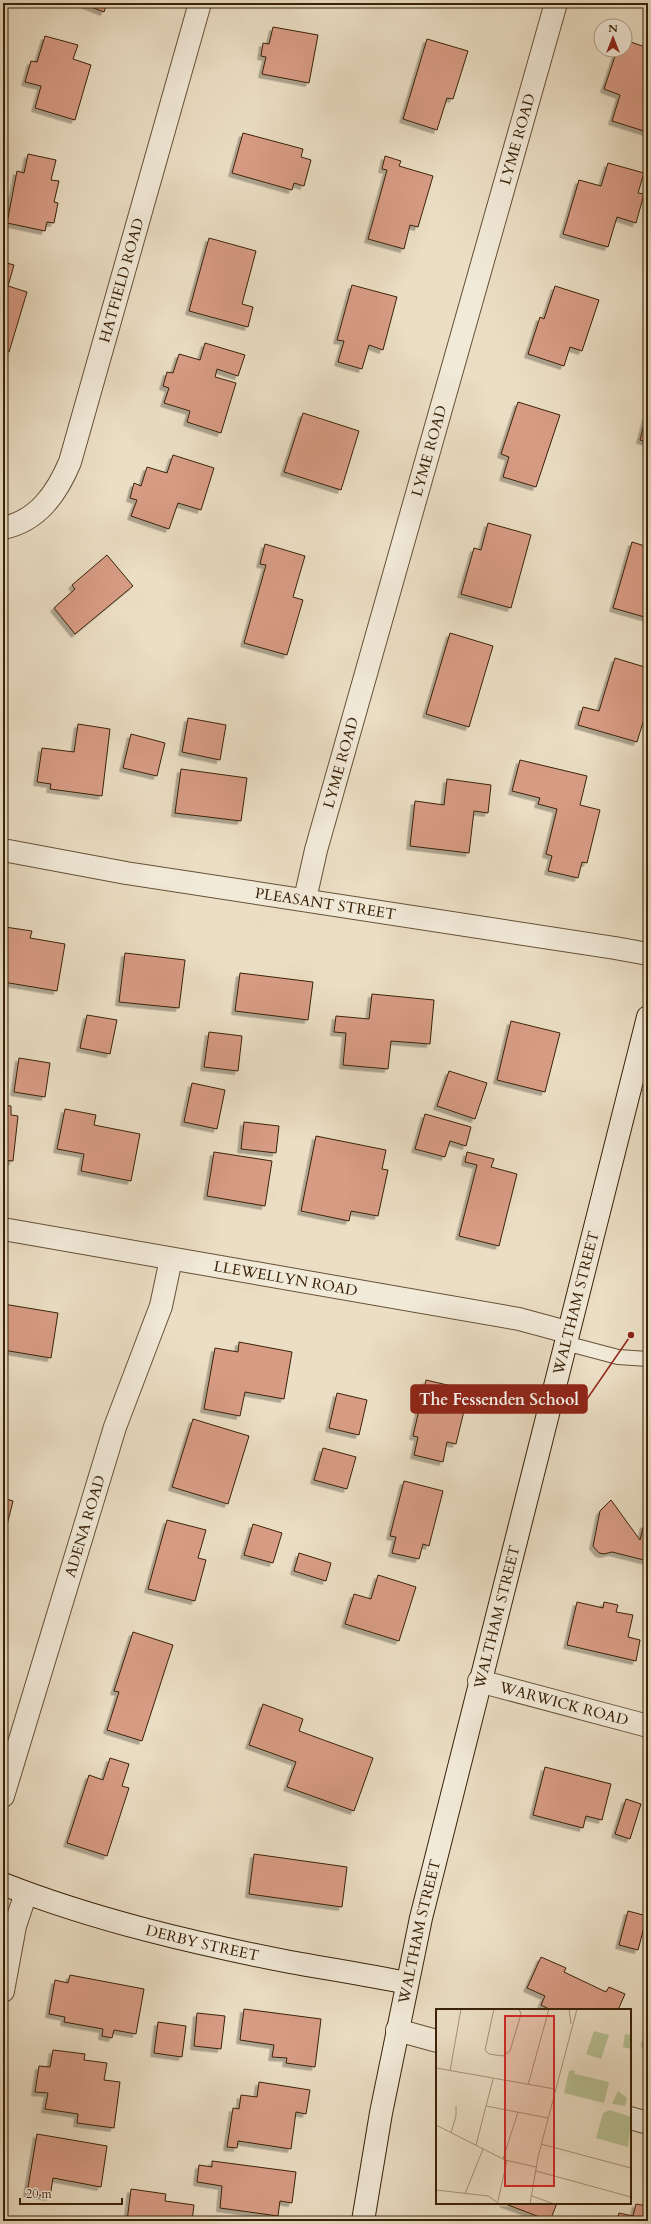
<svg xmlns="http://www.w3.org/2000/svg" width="651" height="2224" viewBox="0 0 651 2224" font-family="Cardo,serif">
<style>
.building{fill:#d89c85;stroke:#392207;filter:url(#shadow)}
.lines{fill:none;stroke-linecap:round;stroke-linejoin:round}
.lane-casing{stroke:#665136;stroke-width:16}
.street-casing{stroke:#665136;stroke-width:24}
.secondary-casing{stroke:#392207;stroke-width:24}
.lane{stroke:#f2ead9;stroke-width:14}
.street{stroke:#f2ead9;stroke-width:22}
.secondary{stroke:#f2ead9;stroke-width:22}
.labels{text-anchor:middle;stroke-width:4;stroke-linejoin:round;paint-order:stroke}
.street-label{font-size:15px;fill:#392207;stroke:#f2ead9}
.inset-road{fill:none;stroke:#a49378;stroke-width:1}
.view{fill:#d62828;fill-opacity:0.15;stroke:#d62828;stroke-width:2}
.inset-edge{fill:none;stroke:#392207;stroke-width:2}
.leader{fill:none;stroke:#8f2418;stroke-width:1.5}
.callout-dot{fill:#8f2418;stroke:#f2ead9;stroke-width:1.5}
.callout{fill:#8f2418;stroke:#8f2418;stroke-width:1.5}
.callout-label{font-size:16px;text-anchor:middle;font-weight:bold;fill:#fff}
</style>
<defs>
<filter id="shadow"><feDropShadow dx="-3.5" dy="3.5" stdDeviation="0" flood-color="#0004"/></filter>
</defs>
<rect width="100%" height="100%" fill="#ebdec4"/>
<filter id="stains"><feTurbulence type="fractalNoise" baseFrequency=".005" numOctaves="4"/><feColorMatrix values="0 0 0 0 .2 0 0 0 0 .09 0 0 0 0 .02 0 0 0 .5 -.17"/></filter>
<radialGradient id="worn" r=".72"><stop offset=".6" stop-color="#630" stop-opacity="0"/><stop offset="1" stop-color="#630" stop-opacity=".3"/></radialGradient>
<!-- building -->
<path class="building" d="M81 3H107L104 12Z
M273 27 318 35 309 83 262 74 266 57 261 56 263 43 269 44Z
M45 36 78 45 73 59 91 65 75 120 35 108 41 86 25 82 31 61 37 62Z
M427 39 468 51 453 99 447 98 437 130 403 119Z
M625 40 648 48V97L644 108 648 109 647 132 612 121 620 95 604 89 617 50H625Z
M243 133 303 149 301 157 311 160 304 186 294 183 292 190 232 173Z
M28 154 56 160 51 180 59 181 54 202 58 203 54 223 47 222 45 231 7 223 17 171 24 173Z
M385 156 401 161 399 166 433 176 418 227 410 225 404 249 368 239 387 170 382 169Z
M608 163 644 173 638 193 644 194 636 223 617 217 608 247 563 234 579 180 601 186Z
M209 238 256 251 242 304 253 307 248 327 189 311Z
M3 262 14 265 8 286 27 292 9 352 3 350Z
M352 285 397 297 383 350 369 345 362 369 338 362 344 341 337 340Z
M555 286 599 300 582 351 570 347 564 366 528 354 540 317 544 319Z
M205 343 245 355 238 376 217 369 215 377 236 383 221 433 187 422 190 411 164 403 169 388 163 386 167 372 173 373 179 354 200 360Z
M518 402 560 415 536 487 503 477 509 457 501 454Z
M648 410V442L640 440Z
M303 413 359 431 341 490 284 472Z
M173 455 214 468 201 510 178 503 169 529 131 516 137 500 130 498 134 483 141 486 147 467 167 473Z
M488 523 531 535 511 608 461 594 474 548 481 550Z
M632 542 648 547V618L613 608Z
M265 544 305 556 293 597 303 600 287 655 244 643 266 565 260 564Z
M107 555 133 586 75 634 54 608 75 589 72 585Z
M450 633 493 646 469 727 426 714Z
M615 658 648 668V706L637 742 578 725 583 707 599 711Z
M188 718 226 725 220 760 182 752Z
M78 724 110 729 102 796 50 789 51 784 37 782 42 748 74 752Z
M131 734 165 743 157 776 123 768Z
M520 760 587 776 580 805 600 810 587 863 582 862 578 878 548 871 552 856 546 854 557 809 538 804 540 798 512 791Z
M181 769 247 778 241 821 175 813Z
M447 779 491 785 488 813 474 811 469 853 410 846 415 801 444 805Z
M5 927 32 931 30 938 65 944 57 991 3 982V941Z
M125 953 185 960 179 1008 119 1002Z
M240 973 313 982 308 1020 235 1011Z
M372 994 434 1000 430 1044 391 1041 388 1069 343 1065 346 1033 334 1032 336 1016 369 1019Z
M87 1015 117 1020 110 1054 80 1048Z
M511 1021 560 1033 545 1092 497 1080Z
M209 1032 242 1036 238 1071 204 1067Z
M19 1058 50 1063 45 1097 14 1092Z
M449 1071 487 1083 475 1119 437 1106Z
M192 1083 225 1090 217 1129 184 1122Z
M3 1105 11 1106V1115L18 1116 13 1161 3 1160Z
M65 1109 96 1115 94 1125 140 1134 131 1181 81 1171 84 1154 57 1149Z
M425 1114 471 1127 466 1146 450 1141 445 1157 415 1149Z
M244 1122 279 1126 276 1153 241 1149Z
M316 1136 386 1150 382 1169 388 1170 378 1216 351 1211 349 1221 301 1211Z
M214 1152 272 1161 265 1206 207 1196Z
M467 1152 494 1159 491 1167 517 1174 499 1246 459 1236 477 1165 465 1162Z
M3 1304 58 1313 51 1358 3 1350Z
M239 1342 292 1352 284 1399 245 1392 240 1416 204 1409 215 1348 238 1352Z
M426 1380 469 1390 456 1444 447 1442 443 1462 414 1455 418 1437 413 1436Z
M337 1393 367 1400 359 1435 329 1428Z
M193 1419 249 1436 228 1504 172 1487Z
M323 1448 356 1457 347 1489 314 1480Z
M404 1481 443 1491 429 1546 423 1544 419 1559 392 1553 396 1537 390 1536Z
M3 1498 13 1501 3 1541Z
M611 1500 640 1540 644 1524 648 1526V1561L612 1552 604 1554 599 1553 593 1546 600 1511Z
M167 1520 206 1530 198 1558 206 1560 195 1601 148 1589Z
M253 1524 282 1533 273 1563 244 1555Z
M299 1553 331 1563 326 1581 294 1571Z
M378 1575 416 1587 399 1641 345 1624 354 1594 371 1599Z
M577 1602 603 1608 604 1602 618 1605 616 1612 633 1615 628 1637 640 1640 636 1661 567 1645Z
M133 1632 173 1645 142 1741 107 1730 119 1692 114 1691Z
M263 1704 303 1719 299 1731 373 1758 354 1811 287 1787 296 1762 249 1745Z
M110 1758 129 1764 122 1786 129 1788 107 1856 67 1843 89 1775 103 1780Z
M545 1767 611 1784 602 1820 586 1816 583 1828 533 1815Z
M626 1799 641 1804 630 1839 615 1834Z
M254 1854 347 1867 342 1907 249 1894Z
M628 1911 647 1916 638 1950 619 1945Z
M541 1957 566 1968 564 1972 606 1992 609 1987 625 1994 618 2010H551L541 2005 545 1996 527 1988Z
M70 1975 144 1989 136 2034 114 2030 112 2038 102 2036 103 2029 64 2022 65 2017 49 2014 55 1980 68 1983Z
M244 2009 321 2019 315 2067 286 2063 287 2058 272 2057 274 2045 240 2040Z
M197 2013 225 2016 221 2049 194 2046Z
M158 2022 186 2026 182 2057 154 2053Z
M648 2031V2044L645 2043Z
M53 2050 85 2054 84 2060 107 2063 104 2080 120 2082 114 2128 77 2123 78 2114 45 2109 48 2093 35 2092 39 2066 50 2067Z
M259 2082 310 2090 306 2114 296 2112 291 2149 238 2141 237 2148 227 2147 233 2108 239 2109 241 2095 257 2097Z
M37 2134 107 2146 101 2187 53 2178 50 2197 27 2193Z
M212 2161 296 2172 292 2203 280 2201 278 2216 220 2208 222 2186 197 2182 199 2165 212 2167Z
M131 2189 166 2194 165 2201 194 2205 192 2221H127Z
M503 2203H557L550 2221Z
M636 2204 648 2206V2221H617L619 2213 633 2216Z"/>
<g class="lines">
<!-- lane casing -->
<g class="lane-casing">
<path id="lane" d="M565 1343 618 1357 648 1359"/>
</g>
<!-- street casing -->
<g class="street-casing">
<g id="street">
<path id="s1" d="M3 528C38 521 57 493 70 462L200 3"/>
<path id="s2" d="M3 850 126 873 615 948 648 954"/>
<path id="s3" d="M305 899 316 850 556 3"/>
<path id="s4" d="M3 1229 519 1319 567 1332"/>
<path id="s5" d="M479 1681 648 1726"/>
<path id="s6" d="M3 1796 115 1427 161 1306 171 1259"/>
<path d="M3 1991 15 1926 26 1893"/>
<path d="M397 2030 437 2041"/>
<path d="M630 2118 648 2123"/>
</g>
</g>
<!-- secondary casing -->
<g class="secondary-casing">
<g id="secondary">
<path id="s7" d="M3 1884C95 1920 193 1943 290 1962 329 1969 368 1975 407 1983"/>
<path id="s8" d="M363 2221 381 2113 421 1918 648 1017"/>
</g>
</g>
<!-- lane -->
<use href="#lane" class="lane"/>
<!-- street -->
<use href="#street" class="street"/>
<!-- secondary -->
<use href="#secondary" class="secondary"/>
</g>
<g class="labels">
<!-- street labels -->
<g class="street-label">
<text dy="5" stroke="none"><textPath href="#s3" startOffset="789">LYME ROAD</textPath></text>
<text dy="5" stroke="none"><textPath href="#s1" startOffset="287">HATFIELD ROAD</textPath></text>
<text dy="5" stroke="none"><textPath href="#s3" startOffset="465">LYME ROAD</textPath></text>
<text dy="5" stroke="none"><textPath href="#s3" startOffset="141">LYME ROAD</textPath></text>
<text dy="5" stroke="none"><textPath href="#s2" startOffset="327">PLEASANT STREET</textPath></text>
<text dy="5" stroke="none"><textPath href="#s4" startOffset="287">LLEWELLYN ROAD</textPath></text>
<text dy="5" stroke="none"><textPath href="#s8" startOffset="943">WALTHAM STREET</textPath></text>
<text dy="5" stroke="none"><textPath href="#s6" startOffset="282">ADENA ROAD</textPath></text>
<text dy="5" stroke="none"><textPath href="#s8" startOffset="619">WALTHAM STREET</textPath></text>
<text dy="5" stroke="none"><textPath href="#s5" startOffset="88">WARWICK ROAD</textPath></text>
<text dy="5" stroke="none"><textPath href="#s8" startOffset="295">WALTHAM STREET</textPath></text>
<text dy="5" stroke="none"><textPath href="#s7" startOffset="208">DERBY STREET</textPath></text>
</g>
</g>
<!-- overview -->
<g transform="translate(436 2009)">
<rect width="195" height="195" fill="#ebdec4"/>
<path d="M158 22 173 26 165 50 150 45ZM189 25 195 26V40L187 38ZM138 61 139 65 173 73 168 94 128 84 133 62ZM182 82 191 89 189 97 176 95ZM174 101 195 108 192 138 160 129 167 104Z" fill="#b7c194"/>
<path class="inset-road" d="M58 0 49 41 53 45 67 47 74 42 85 5 83 0M133 0 135 15M0 59 119 80M14 62 25 0M92 76 113 0M50 97 112 109M0 116 69 151 100 158M15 124 20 107V97M105 135 195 159M40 136 57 70M67 150 82 103M100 162 195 188M0 181 52 187 64 195M29 185 47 140M96 187 118 195M62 192 71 151M94 195 102 148 141 0"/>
<path class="view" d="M69 7H118V177H69Z"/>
<rect width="195" height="195" class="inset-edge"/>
</g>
<!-- callouts -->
<path class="leader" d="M631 1335L587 1399"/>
<circle class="callout-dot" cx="631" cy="1335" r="4"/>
<rect class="callout" x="411" y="1385" width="176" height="28" rx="4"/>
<g class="callout-label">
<text x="499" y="1405">The Fessenden School</text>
</g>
<!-- margin -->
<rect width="651" height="2224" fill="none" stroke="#ebdec4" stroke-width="16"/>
<rect x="4" y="4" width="643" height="2216" fill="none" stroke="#392207" stroke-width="2"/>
<rect x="8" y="8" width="635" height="2208" fill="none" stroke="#392207"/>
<!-- north arrow -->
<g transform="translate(613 38)"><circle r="19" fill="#f2ead9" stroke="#a89a85"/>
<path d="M0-3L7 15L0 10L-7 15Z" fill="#8f2418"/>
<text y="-6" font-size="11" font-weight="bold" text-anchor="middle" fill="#392207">N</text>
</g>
<!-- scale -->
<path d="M20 2198v6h102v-6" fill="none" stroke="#392207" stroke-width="2"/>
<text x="26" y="2198" font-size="12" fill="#392207" stroke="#f2ead9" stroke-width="3" paint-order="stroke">20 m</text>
<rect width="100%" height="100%" filter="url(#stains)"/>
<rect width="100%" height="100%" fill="url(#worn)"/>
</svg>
